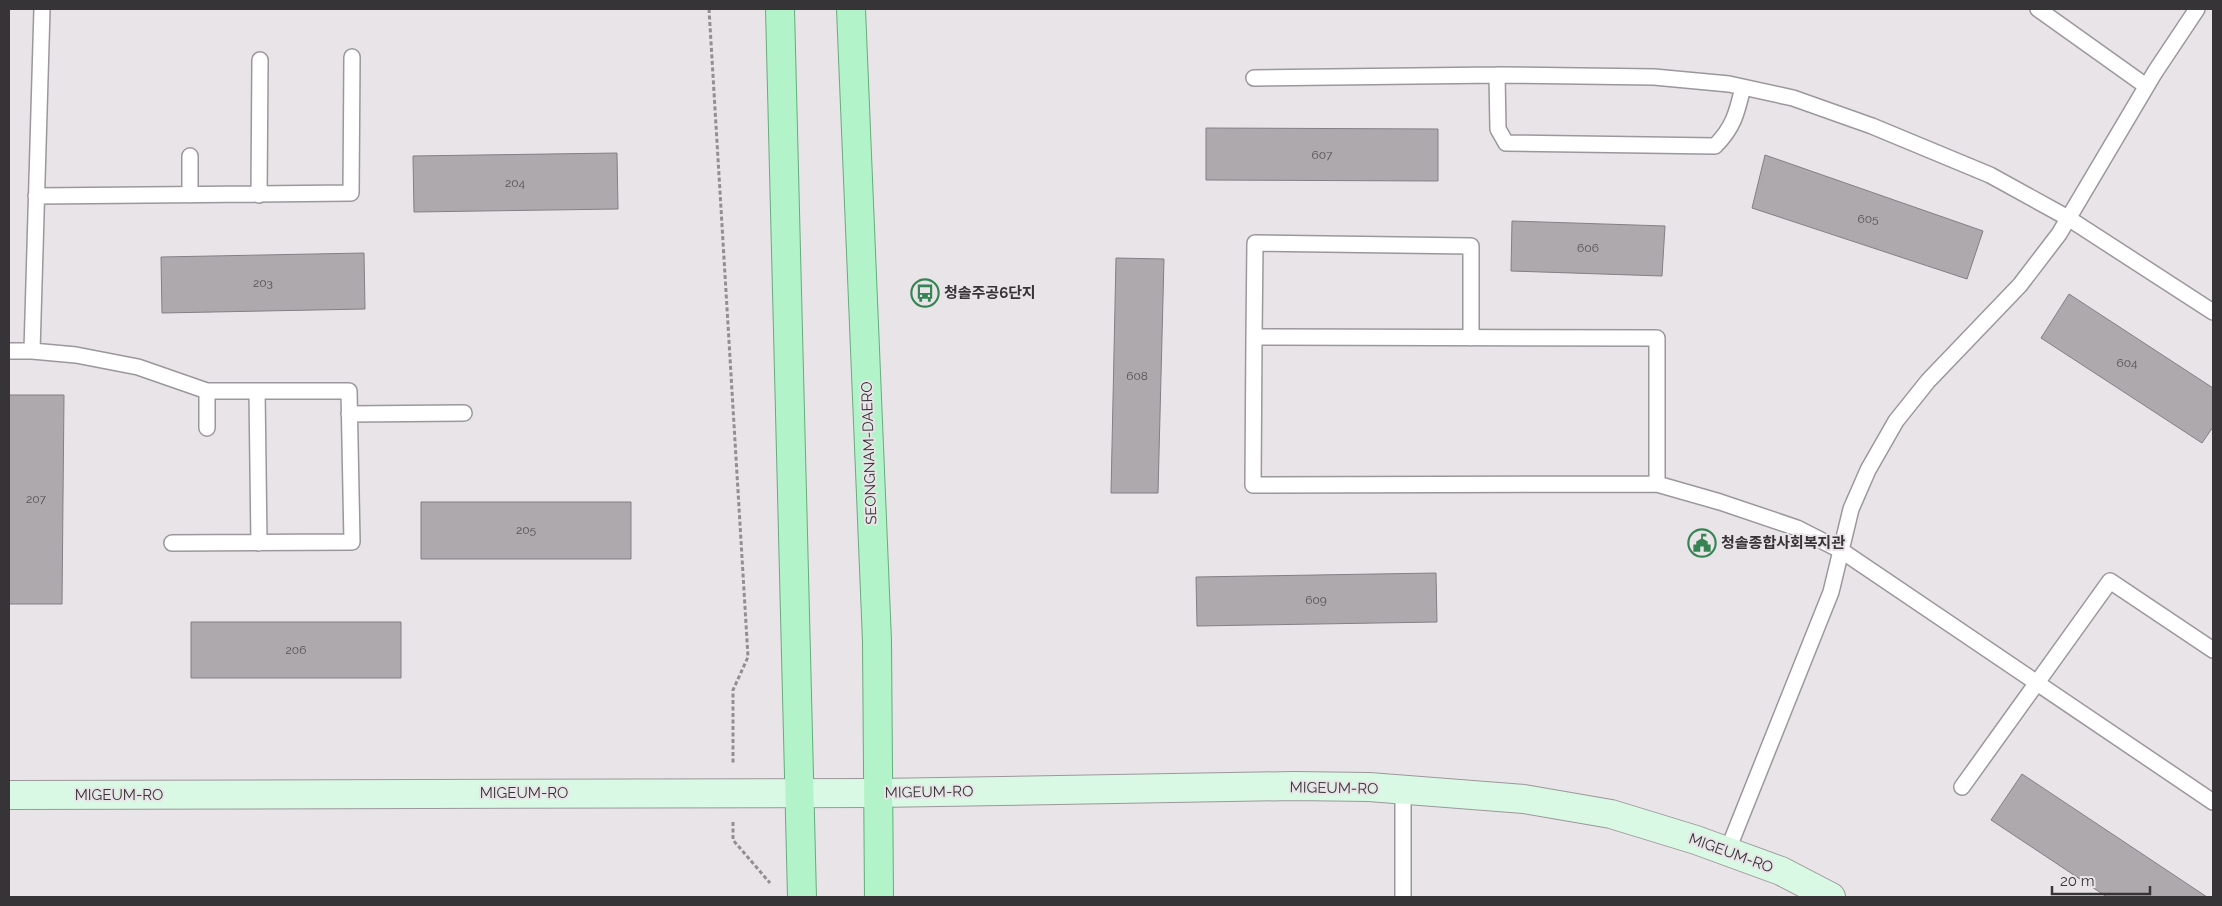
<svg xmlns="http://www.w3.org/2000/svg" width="2222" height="906" viewBox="0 0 2222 906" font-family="Raleway,'Noto Sans KR',sans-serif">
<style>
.building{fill:#aea9ad;stroke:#847f84}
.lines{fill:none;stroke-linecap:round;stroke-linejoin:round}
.service-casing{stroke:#9c979c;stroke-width:18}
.secondary-casing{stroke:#9c979c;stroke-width:30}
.primary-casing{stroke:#67ab7e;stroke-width:30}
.path{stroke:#928e91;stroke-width:3;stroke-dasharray:4 2.5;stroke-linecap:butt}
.service{stroke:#fff;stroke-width:15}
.secondary{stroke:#d9f9e4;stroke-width:28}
.primary{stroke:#b3f3c9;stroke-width:28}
.labels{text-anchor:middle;stroke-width:4;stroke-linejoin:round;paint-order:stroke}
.number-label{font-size:12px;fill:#545154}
.poi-label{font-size:15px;font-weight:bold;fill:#363436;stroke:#e9e4e8;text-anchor:start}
.street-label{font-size:15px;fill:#363436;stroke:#e9e4e8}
</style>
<rect width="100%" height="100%" fill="#e9e4e8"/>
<!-- building -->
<path class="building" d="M1206 128 1438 129V181L1206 180Z
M617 153 618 209 414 212 413 156Z
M1765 155 1983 231 1967 279 1752 208Z
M1512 221 1665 226 1662 276 1511 271Z
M364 253 365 309 162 313 161 257Z
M1116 258 1164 259 1158 493H1111Z
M2069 294 2213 388V427L2202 443 2041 338Z
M9 395H64L62 604H9Z
M421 502H631V559H421Z
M1436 573 1437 622 1197 626 1196 577Z
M191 622H401V678H191Z
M2022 774 2207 897H2107L1991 820Z"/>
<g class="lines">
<!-- service casing -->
<g class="service-casing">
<path id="service" d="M2038 9 2146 86
M1497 75 1498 129 1506 143 1715 146C1734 127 1737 112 1743 87
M1254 78 1497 75 1654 77 1729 84 1793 98 1872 126 1990 175 2068 218 2213 312
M190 156V195
M259 195 260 60
M36 196 351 193 352 57
M1254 337 1255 243 1471 246V338
M9 351H32L42 9
M32 351 76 355 138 367 207 391H349L352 542 172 543
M207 391V428
M257 391 259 543
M349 414 464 413
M1657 484V338L1254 337 1253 485 1657 484 1720 502 1797 528 1842 551 2213 802
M1962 787 2110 581 2213 650
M1403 790V897
M1727 852 1831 592 1851 509 1868 470 1896 421 1928 381 2020 285 2059 234 2155 72 2197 9"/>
</g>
<!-- secondary casing -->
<g class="secondary-casing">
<path id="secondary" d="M9 795 877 793 1293 786 1369 787 1524 799 1611 814 1696 840 1781 871 1831 897"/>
</g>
<!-- primary casing -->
<g class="primary-casing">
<path id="primary" d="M780 9 802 897
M851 9 877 641 879 897"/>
</g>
<!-- path -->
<path class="path" d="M709 9 748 657 733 690V764
M733 822V840L770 883"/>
<!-- service -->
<use href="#service" class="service"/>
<!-- secondary -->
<use href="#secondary" class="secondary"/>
<!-- primary -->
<use href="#primary" class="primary"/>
</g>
<!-- icons -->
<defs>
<g id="bus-ring" transform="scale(1.4375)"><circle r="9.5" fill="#e9e4e8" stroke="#368454" stroke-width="1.5"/><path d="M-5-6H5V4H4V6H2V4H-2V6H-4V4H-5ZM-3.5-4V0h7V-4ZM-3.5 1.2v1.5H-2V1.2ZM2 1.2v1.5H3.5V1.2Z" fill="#368454"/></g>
<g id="civic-ring" transform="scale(1.4375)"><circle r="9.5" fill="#e9e4e8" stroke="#368454" stroke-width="1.5"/><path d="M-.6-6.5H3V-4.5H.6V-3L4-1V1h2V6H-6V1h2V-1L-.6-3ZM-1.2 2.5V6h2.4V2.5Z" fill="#368454"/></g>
</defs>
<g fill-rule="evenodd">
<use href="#bus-ring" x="925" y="293"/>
<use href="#civic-ring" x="1702" y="543"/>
</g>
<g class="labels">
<!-- number labels -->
<g class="number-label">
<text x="1322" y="159">607</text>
<text x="515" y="187">204</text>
<text x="1868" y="223">605</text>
<text x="1588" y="252">606</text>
<text x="263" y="287">203</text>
<text x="2127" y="367">604</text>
<text x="1137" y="380">608</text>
<text x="36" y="503">207</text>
<text x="526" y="534">205</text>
<text x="1316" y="604">609</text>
<text x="296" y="654">206</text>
</g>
<!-- poi labels -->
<g class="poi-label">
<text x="944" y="298">청솔주공6단지</text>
<text x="1721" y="548">청솔종합사회복지관</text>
</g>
<!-- street labels -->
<g class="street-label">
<text transform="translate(869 453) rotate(-92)" y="5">SEONGNAM-DAERO</text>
<text transform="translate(1334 788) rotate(1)" y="5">MIGEUM-RO</text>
<text transform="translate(929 792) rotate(-1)" y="5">MIGEUM-RO</text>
<text x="524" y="798">MIGEUM-RO</text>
<text x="119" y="800">MIGEUM-RO</text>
<text transform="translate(1731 853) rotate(20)" y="5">MIGEUM-RO</text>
</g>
</g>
<!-- border -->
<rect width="2222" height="906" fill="none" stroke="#363436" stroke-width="20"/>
<!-- scale -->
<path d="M2052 886v8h98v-8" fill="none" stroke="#363436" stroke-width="2.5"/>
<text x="2060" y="886" font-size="15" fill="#363436" stroke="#e9e4e8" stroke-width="4" paint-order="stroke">20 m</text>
</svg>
